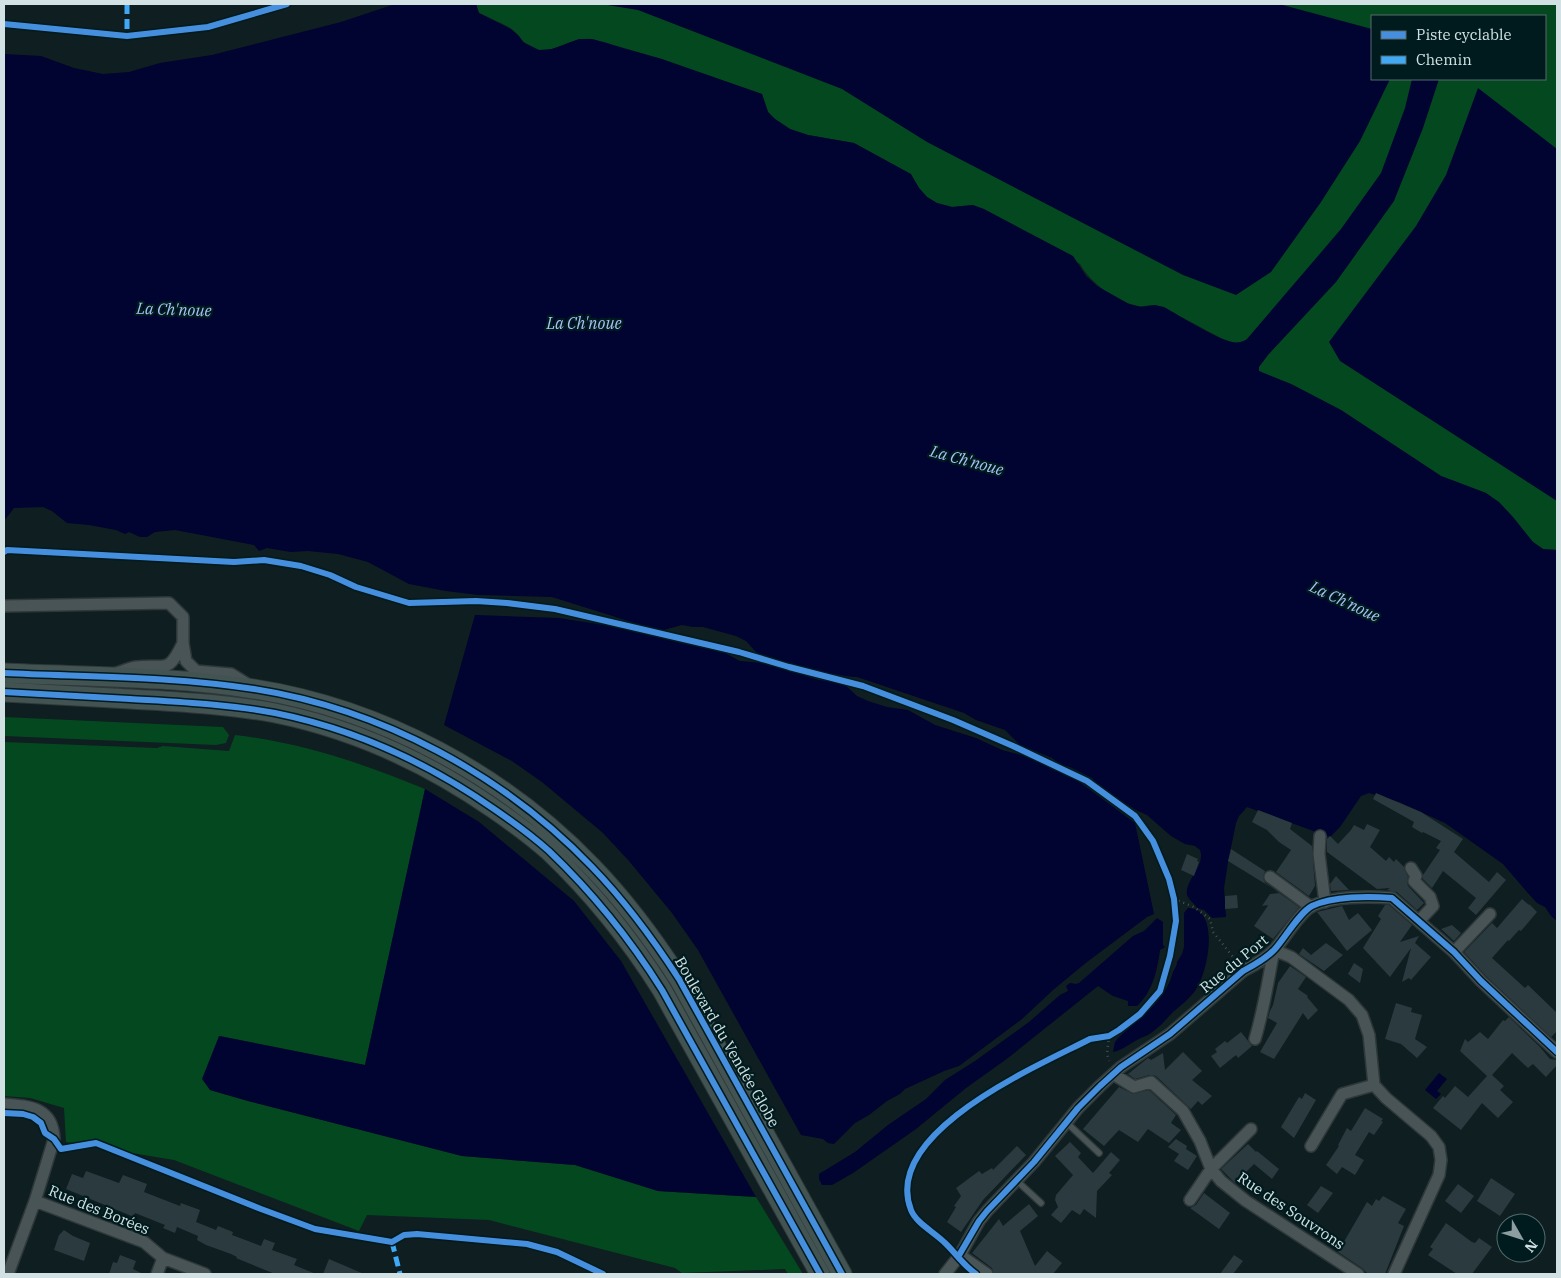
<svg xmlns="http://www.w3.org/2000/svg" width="1561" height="1278" viewBox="0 0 1561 1278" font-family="'IBM Plex Serif',serif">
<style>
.green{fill:#044820;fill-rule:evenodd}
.water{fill:#010330}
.building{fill:#2a3a3e}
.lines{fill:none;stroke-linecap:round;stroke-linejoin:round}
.lane-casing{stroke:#2e3739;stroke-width:8}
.street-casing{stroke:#2e3739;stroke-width:14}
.primary-casing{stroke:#2e3739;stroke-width:21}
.path{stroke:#455051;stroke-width:2.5;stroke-dasharray:1 4;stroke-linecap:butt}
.lane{stroke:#495456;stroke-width:5.5}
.street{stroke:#495456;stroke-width:11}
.primary{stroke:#425352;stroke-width:19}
.quiet{stroke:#3fa9f5;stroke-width:5;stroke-dasharray:10 5;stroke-linecap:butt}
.cycleway-casing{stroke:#001b1e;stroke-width:9}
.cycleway{stroke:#468fdf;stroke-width:6}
.labels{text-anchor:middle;stroke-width:4.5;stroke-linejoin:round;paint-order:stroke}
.street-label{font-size:15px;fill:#d2e2e4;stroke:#001b1e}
.water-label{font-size:16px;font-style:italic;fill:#a7c2f6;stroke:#001b1e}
</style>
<rect width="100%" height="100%" fill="#0f1e20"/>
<!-- green -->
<path class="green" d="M476 4H1557V550L1543 549 1533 542 1486 493 1441 476 1341 410 1291 384 1262 373 1259 371V367L1243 342 1234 343 1223 339C1201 328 1180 315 1157 306 1151 304 1144 307 1138 306 1117 302 1090 283 1080 264L973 205 952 207 937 203 927 197 919 188 910 174 854 143 808 135 790 129 775 119 768 112 762 94C718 79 675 63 631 51 618 47 604 41 591 39 572 37 558 52 539 50 524 48 521 35 510 28 500 22 489 18 479 13ZM1372 16H1545V79H1372Z
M4 717 223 727 229 735 226 743 216 745 4 736Z
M235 735C303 743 362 763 425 789L365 1065 220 1036 210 1090 248 1101 462 1156 575 1165 658 1191 756 1197 803 1274H788L785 1269 682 1273 675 1268 489 1220 367 1215 359 1231 174 1160 66 1142 64 1108 30 1098 4 1096V742L157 748 163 746 229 751Z"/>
<!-- water -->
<path class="water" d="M395 4H476L479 13 511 29 519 36 523 42 539 50 552 49 579 39H592L662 59 762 94 768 112 775 119 790 129 808 135 854 143 911 174 919 188 927 197 937 203 952 207 973 205 984 209 1073 256 1086 276 1097 286 1129 304 1141 307 1155 305 1164 307C1182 317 1214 338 1232 342 1238 343 1243 342 1247 339L1341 229 1381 173 1405 108 1412 79H1439L1423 128 1394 201 1336 282 1268 355 1259 367V371L1291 384 1341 410 1441 476 1486 493 1499 502 1513 517 1533 542 1543 549 1557 550V921L1551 916 1545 907 1537 903 1527 892 1503 864 1445 823 1399 802 1369 793 1361 796 1340 827 1330 837 1247 807 1239 816 1236 823 1228 862 1224 888 1226 917 1212 918 1204 910 1197 908C1194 903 1189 900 1187 895 1184 881 1206 866 1200 850L1195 846 1185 844 1171 836 1147 815 1136 810 1102 789 1092 778 1070 767 1061 765 1052 758 1030 749 1023 748 1005 730 976 720 964 713 857 677C845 677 834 673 822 673L768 658 756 652 746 641 736 636 703 627H693L682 625 660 631 552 597 478 595 446 591 409 584 368 562 338 554 308 551 291 552 267 548 259 551 254 545 175 530 155 532 147 537H140L129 532 125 534 116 530 89 525 67 523 52 511 43 507 14 508 4 521V54L41 56 74 68 103 74 129 72 160 63 212 55 341 22Z
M601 4H1279L1372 29V79H1390L1360 141 1321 202 1271 272 1236 295 1183 275 927 142 842 89 638 10Z
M1478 88 1557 149V501L1340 361 1329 342 1416 226 1446 175Z
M475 615 559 618 623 628 689 645 706 647 725 653 740 661 762 663 819 680 838 682 844 684 857 696 868 701 887 707 908 710 935 725 976 738 1002 750 1029 757 1078 781 1135 823 1154 914 1147 917 1087 962 1053 990 1022 1019 959 1066 944 1071 905 1089 900 1094 887 1101 869 1115 855 1123 834 1144 828 1143 823 1139 801 1135 698 950 672 913 629 861 603 833 542 782 512 761 444 725Z
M425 789 479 822 574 901 621 961 756 1197 658 1191 575 1165 462 1156 248 1101 210 1090 202 1079 219 1036 365 1065Z
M1188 908C1221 908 1208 974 1195 991 1189 999 1181 1005 1173 1012 1166 1019 1160 1027 1151 1033 1147 1036 1142 1037 1137 1040 1129 1044 1123 1050 1113 1052L1115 1042 1119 1037C1140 1018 1165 1002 1173 972 1175 968 1177 966 1177 962L1182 954 1184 947V913Z
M1157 918 1163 922V945L1165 947 1160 950C1157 971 1153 991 1137 1006H1128V1001L1113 996 1098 986 1008 1058 966 1088 916 1129 853 1173 832 1185H822L819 1179V1174L855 1152 888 1125 926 1099 945 1080 975 1061 1029 1022 1060 995 1068 991 1066 986 1070 983 1076 984 1079 983 1133 936 1144 931Z
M1439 1073 1447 1079 1437 1091 1441 1094 1436 1099 1425 1090Z"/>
<!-- building -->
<path class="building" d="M1376 793 1421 812 1463 839 1454 852 1489 882 1497 872 1506 880 1476 915 1468 908 1476 898 1443 871 1432 888 1423 879V875L1440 850 1436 848 1441 841 1423 832 1422 833 1412 827 1414 822 1373 799Z
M1258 810 1292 823 1290 829 1312 846 1315 886 1309 896 1276 872 1291 850 1279 842 1267 830 1252 822Z
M1367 824 1380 830 1370 847 1386 861 1389 857 1394 862 1396 859 1404 867 1408 877 1407 882 1408 886 1424 903 1417 910 1397 892 1387 890 1390 888 1377 889 1327 852V839L1330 836 1338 844 1351 830 1354 825 1364 830Z
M1231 849 1265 871 1263 877 1265 883 1299 907 1273 939 1254 926 1267 907 1268 905 1262 906 1270 894 1280 893 1228 861Z
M1187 854 1198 859 1197 861 1199 862 1194 876 1181 870Z
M1336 876 1349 890 1331 891 1330 884Z
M1237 895 1238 908 1225 909V896Z
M1522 899 1529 905V904L1537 912 1521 931 1519 930 1509 941 1508 940 1492 958 1525 988 1528 985 1557 1013V1031L1551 1037 1486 976 1464 952 1492 923 1497 928Z
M1385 905H1389L1412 925 1400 942 1419 936 1415 943 1431 957 1411 980 1409 978 1402 982 1411 948 1390 977 1363 948 1381 919 1378 916Z
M1342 906 1349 920 1358 913 1372 930 1347 951 1317 912Z
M1452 925 1461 933 1454 941 1441 929Z
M1326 943 1343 955 1324 971 1299 954 1303 948 1311 955Z
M1354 963 1363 969 1360 983 1348 974Z
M1290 966 1306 977 1298 989 1308 996 1307 997 1318 1010 1308 1020 1303 1013 1274 1059 1260 1052 1277 1023 1268 1018 1270 1011 1273 1005 1278 983Z
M1396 1003 1412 1008 1411 1012 1422 1015 1415 1039 1427 1047 1417 1058 1401 1044 1385 1039Z
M1509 1017 1540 1047 1550 1059 1557 1060V1065L1546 1077 1533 1064 1528 1068 1512 1053 1492 1075 1504 1086 1500 1090 1513 1102 1498 1118 1482 1103 1461 1130 1433 1108 1443 1096 1445 1098 1455 1086 1468 1097 1487 1076 1460 1051 1465 1039 1468 1042 1480 1032 1488 1039 1503 1020 1505 1021Z
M1241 1032 1252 1046 1238 1058 1236 1055 1220 1068 1211 1056 1217 1052 1215 1049 1225 1041 1227 1043Z
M1183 1052 1202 1071 1192 1080 1212 1096 1202 1105 1198 1101 1191 1109 1156 1076 1149 1075 1135 1079 1128 1074 1148 1058 1151 1060 1163 1053 1165 1070Z
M1119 1087 1133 1094 1149 1090 1176 1115 1171 1123 1181 1130 1169 1143 1148 1129 1138 1142 1119 1130 1104 1146 1083 1129Z
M1305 1093 1316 1100 1294 1138 1281 1127 1299 1097 1302 1099Z
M1365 1108 1383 1119 1381 1121 1383 1122 1374 1135 1369 1132 1355 1155 1364 1160 1355 1175 1342 1167 1337 1174 1326 1165 1339 1146 1338 1145 1347 1128 1351 1131Z
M1176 1139 1187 1146 1186 1149 1197 1156 1188 1170 1174 1161 1179 1154 1168 1147Z
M1070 1142 1081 1153 1078 1157 1093 1173 1111 1152 1120 1160 1109 1173 1112 1175 1097 1191 1096 1218 1084 1209 1080 1215 1072 1210 1061 1223 1051 1215 1058 1207 1055 1200 1056 1195 1073 1175 1055 1156Z
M1248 1144 1256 1152 1257 1151 1279 1169 1272 1179 1254 1164 1235 1183 1221 1169Z
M1017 1146 1026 1155 983 1200 961 1232 947 1222 956 1207 954 1206 961 1196 956 1188 979 1171 982 1174 992 1168 993 1170Z
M86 1171 119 1183 123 1175 147 1184 144 1192 180 1206 181 1203 200 1210 196 1222 216 1230 218 1226 233 1232 232 1235 261 1246 264 1239 275 1243 272 1250 297 1259 294 1265 316 1274H275L236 1258 237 1257 231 1254 206 1245 197 1240 198 1236 177 1227 175 1233 163 1228 165 1225 135 1213 134 1217 66 1189 72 1174 83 1178Z
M1491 1178 1515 1194 1500 1216 1477 1201Z
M1458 1184 1474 1196 1461 1213 1445 1201Z
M1321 1186 1333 1193 1318 1213 1307 1205Z
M1204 1193 1230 1213 1219 1229 1190 1208 1196 1205Z
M1383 1196 1406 1209 1398 1223 1404 1226 1385 1274H1368L1362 1268 1338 1252 1367 1202 1372 1206 1376 1199 1379 1201Z
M1029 1204 1038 1216 1020 1231 1035 1266 1047 1251 1062 1263 1053 1274H994L992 1268 972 1253 999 1219 1003 1226Z
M1446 1223 1472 1242 1475 1243 1479 1238 1492 1247 1472 1274H1457L1428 1255 1433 1249 1430 1247Z
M64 1230 73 1236 90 1243 84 1261 54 1250 59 1235Z
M120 1255 136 1261 133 1269 143 1274H109L113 1262 117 1263Z
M1234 1255 1243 1261 1233 1274H1220Z
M329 1259 364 1274H323Z"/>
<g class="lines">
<!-- lane casing -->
<g class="lane-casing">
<path id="lane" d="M1066 1122 1099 1153
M1017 1181 1041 1203"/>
</g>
<!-- street casing -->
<g class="street-casing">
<path id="street" d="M4 606 169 603 183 617V643L186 661 196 671 231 674 247 684
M117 673C123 671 130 668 136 667 166 663 167 676 183 643
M1320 836 1319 854 1325 902
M1411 868 1416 876 1414 881 1430 897 1433 906 1419 921
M1270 877 1311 907
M1454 952 1490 914
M1255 1039C1264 1009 1268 980 1274 950L1291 957 1349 1000 1362 1015 1369 1035 1374 1085 1386 1098 1431 1136 1439 1147 1441 1160 1439 1175 1394 1274
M1113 1074 1134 1087 1151 1082 1183 1111 1200 1141 1211 1169 1221 1181 1246 1201 1358 1274
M4 1104C29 1106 53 1107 54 1139L35 1201 8 1274
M1311 1146 1342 1094 1374 1085
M1190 1200 1211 1169 1251 1129
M35 1201 144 1242 163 1258 205 1274
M960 1255 987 1274
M157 1274 163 1258
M945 1274 960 1255 979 1221 987 1211 1034 1162 1078 1108 1100 1086 1121 1067 1170 1034 1243 971C1254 965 1266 959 1275 949 1285 938 1299 913 1312 906 1333 896 1369 896 1392 898L1454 952 1481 981 1557 1052"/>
</g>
<!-- primary casing -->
<g class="primary-casing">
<path id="primary" d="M4 673C87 677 172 676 254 689 381 709 504 775 592 867 625 901 653 939 679 979L842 1274
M4 692C46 694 88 697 130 699 179 702 227 704 275 713 354 729 428 763 494 809 513 822 532 836 549 851 593 893 630 939 662 990L820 1274"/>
</g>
<!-- path -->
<path class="path" d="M1174 899 1194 907 1210 919 1213 932 1237 962
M1109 1036 1107 1054 1109 1061"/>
<!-- lane -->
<use href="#lane" class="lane"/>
<!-- street -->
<use href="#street" class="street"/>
<!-- primary -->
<use href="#primary" class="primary"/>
<!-- quiet -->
<path class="quiet" d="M127 4V36
M392 1242 400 1274"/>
<!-- cycleway casing -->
<g class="cycleway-casing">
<path id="cycleway" d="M4 24 127 36 208 27 287 4
M4 552 7 550 234 562 264 560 301 566 330 575 356 587 409 603 476 601 507 603 555 609 739 652 789 667 863 686 953 720 1013 746 1087 781 1135 816 1153 841 1169 879 1174 899 1176 921 1170 956 1160 991 1140 1014 1119 1030 1109 1036 1090 1039C1038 1066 881 1132 911 1210 916 1223 934 1232 944 1242 955 1252 963 1265 976 1274
M4 673C87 677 172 676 254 689 381 709 504 775 592 867 625 901 653 939 679 979L842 1274
M4 692C46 694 88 697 130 699 179 702 227 704 275 713 354 729 428 763 494 809 513 822 532 836 549 851 593 893 630 939 662 990L820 1274
M4 1113 23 1114 33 1117 41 1123 45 1133 54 1139 61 1149 96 1143 261 1209 315 1229 392 1242 404 1235 417 1234 527 1244 557 1252 603 1274
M958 1257 979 1221 987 1211 1034 1162 1078 1108 1100 1086 1121 1067 1170 1034 1243 971C1254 965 1266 959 1275 949 1285 938 1299 913 1312 906 1333 896 1369 896 1392 898L1454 952 1481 981 1557 1052"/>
</g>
<!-- cycleway -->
<use href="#cycleway" class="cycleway"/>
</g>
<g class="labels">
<!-- street labels -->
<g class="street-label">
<text transform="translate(1234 964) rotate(-39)" y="5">Rue du Port</text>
<text transform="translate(727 1042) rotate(60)" y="5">Boulevard du Vendée Globe</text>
<text transform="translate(99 1210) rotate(22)" y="5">Rue des Borées</text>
<text transform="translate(1291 1211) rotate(34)" y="5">Rue des Souvrons</text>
</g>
<!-- water labels -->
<g class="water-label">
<text transform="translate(174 309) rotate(2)" y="6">La Ch'noue</text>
<text x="584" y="329">La Ch'noue</text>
<text transform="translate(967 460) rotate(15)" y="6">La Ch'noue</text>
<text transform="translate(1345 601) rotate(25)" y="6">La Ch'noue</text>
</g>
</g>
<!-- border -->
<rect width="1561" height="1278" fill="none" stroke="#d2e2e4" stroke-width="10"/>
<!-- legend -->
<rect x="1371" y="15" width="175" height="65" fill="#001b1e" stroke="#546b6d"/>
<rect x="1381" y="31" width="25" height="8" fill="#468fdf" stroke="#546b6d"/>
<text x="1416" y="40" font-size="15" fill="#d2e2e4">Piste cyclable</text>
<rect x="1381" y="56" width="25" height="8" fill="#3fa9f5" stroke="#546b6d"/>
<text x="1416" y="65" font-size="15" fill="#d2e2e4">Chemin</text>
<!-- north arrow -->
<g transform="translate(1521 1238) rotate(129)"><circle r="24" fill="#001b1e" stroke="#546b6d"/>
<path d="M0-4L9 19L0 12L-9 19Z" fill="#8e9d9f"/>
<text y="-8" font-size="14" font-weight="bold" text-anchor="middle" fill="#d2e2e4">N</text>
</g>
</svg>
